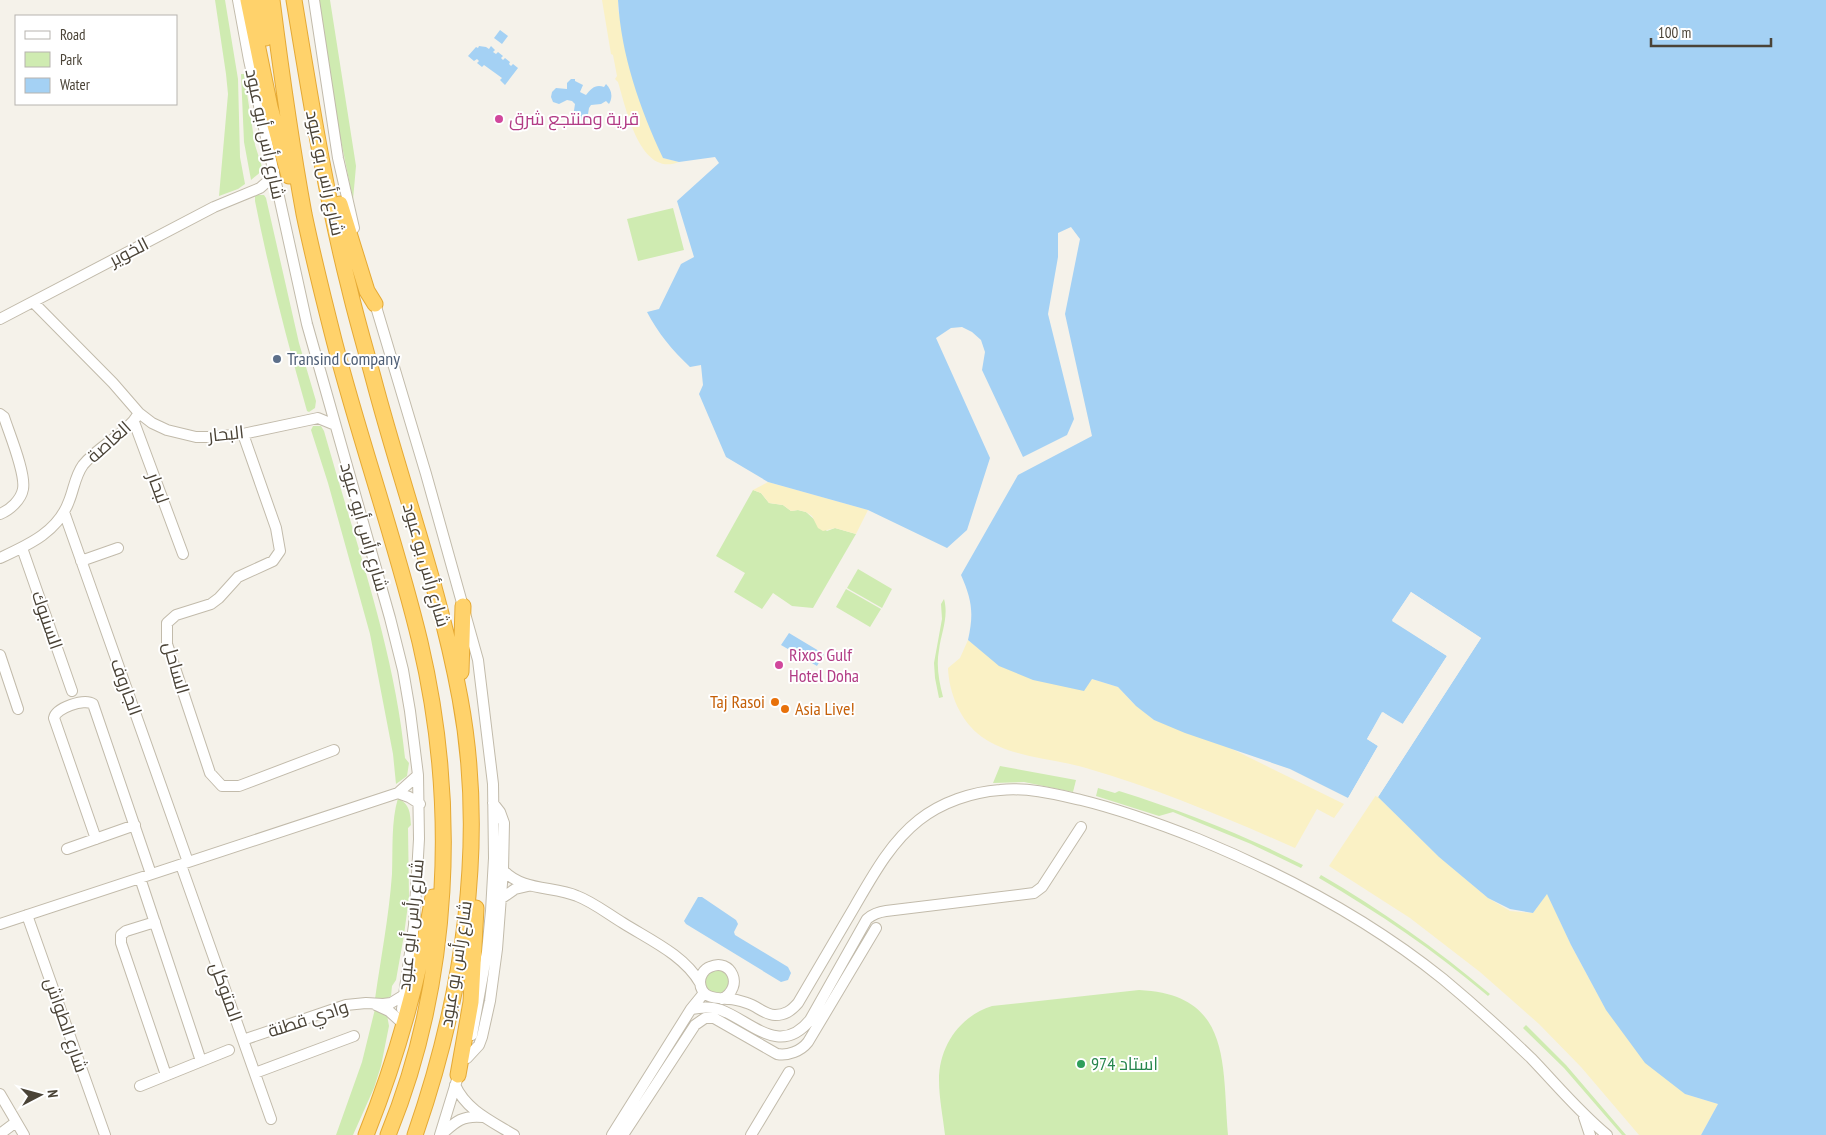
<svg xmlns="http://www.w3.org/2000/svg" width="1826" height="1135" viewBox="0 0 1826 1135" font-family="'PT Sans Narrow',Cairo,sans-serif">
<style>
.green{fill:#cfebb1}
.sand{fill:#faf1c5}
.water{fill:#a4d1f4}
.pier{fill:#f5f2ea}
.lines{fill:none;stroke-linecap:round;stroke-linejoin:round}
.minor-casing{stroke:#c2bbab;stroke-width:12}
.highway-casing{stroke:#e5a934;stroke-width:17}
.minor{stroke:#fff;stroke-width:10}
.highway{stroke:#ffd26b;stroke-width:15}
.hotel-dot{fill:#d1479c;stroke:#fff;stroke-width:2}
.service-dot{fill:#5c6f8a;stroke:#fff;stroke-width:2}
.food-dot{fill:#e8710a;stroke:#fff;stroke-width:2}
.leisure-dot{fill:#2e9e5b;stroke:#fff;stroke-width:2}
.labels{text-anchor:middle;stroke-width:4;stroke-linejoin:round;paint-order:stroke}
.hotel-label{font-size:18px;fill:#b23c85;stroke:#fff;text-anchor:start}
.street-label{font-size:18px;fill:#4a4337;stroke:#fff}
.service-label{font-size:18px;fill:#4e5e75;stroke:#fff;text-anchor:start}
.food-label{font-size:18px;fill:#c56008;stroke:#fff;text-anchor:end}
.leisure-label{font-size:18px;fill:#27864d;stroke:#fff;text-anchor:start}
</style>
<rect width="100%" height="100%" fill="#f5f2ea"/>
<!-- green -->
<path class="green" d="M215 0H225L238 79 240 157 245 184 238 189 219 196 228 94 226 74Z
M319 0H330L356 166 353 200 335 111Z
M241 74H244L255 145 263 170 251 180 244 142Z
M257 195H264L266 198 299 343 316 401 315 408 309 412 307 411C287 341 269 272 255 201V196Z
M673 208 684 250 638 261 627 219Z
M313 426H321L324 431C354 539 394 646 405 758L409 763 407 776 396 784 393 754 370 634 328 483 311 430Z
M753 490 761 493 769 503 783 505 791 511 798 510 806 512 827 531 835 528 856 534 813 608 792 606 773 593 762 609 734 592 745 573 716 556Z
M858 569 892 589 882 608 847 588Z
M846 589 881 609 870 627 836 607Z
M944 599C949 617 941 633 939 650 936 666 939 681 943 697L939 698 935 678 934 663 942 619 941 604Z
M1000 766 1076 780 1073 792 1024 782 993 783Z
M1098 788 1115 793 1119 791C1183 811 1244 835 1303 865L1301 868 1251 844 1173 812 1159 816 1096 796Z
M398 798C410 805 410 812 411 825L408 828 409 897 404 935 396 980 392 986 391 996 386 999H375C381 957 389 916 392 874 393 848 391 822 398 798Z
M1321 875C1381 910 1437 949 1490 994L1488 996C1435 951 1379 913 1319 878Z
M705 982a12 12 0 1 1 24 0a12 12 0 1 1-24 0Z
M1139 990C1232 994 1222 1064 1228 1135H945C943 1117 939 1098 939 1080 939 1046 960 1016 992 1006Z
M375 1009 387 1015 389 1026 381 1066 374 1088 353 1135H336L362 1062Z
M1526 1025 1566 1065 1626 1135H1622L1564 1068 1523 1028Z"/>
<!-- sand -->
<path class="sand" d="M602 0H618V10L663 158 679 162C640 178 626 108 618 82L615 79 617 76 613 55 611 54Z
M768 482 868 510 856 534 835 528 823 531 818 528 812 516 806 512 798 510 791 511 783 505 769 503 761 493 753 490Z
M968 640 1004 668 1092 679 1118 687 1133 703 1154 720 1232 749 1344 804 1334 818 1317 809 1295 848C1227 818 1158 789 1086 768 1052 758 1012 758 982 737 960 721 949 693 948 668L960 658Z
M1376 795 1436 854 1488 898 1510 911 1533 913 1547 893 1572 947 1604 1006 1631 1043 1685 1094 1718 1104 1701 1135H1639L1581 1067 1539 1024 1480 972 1410 918 1329 866Z"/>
<!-- water -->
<path class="water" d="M618 0H1826V1135H1701L1718 1104 1685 1094 1645 1063 1606 1010 1571 945 1547 894 1533 913 1510 909 1488 898 1439 857 1378 797 1481 638 1411 592 1392 621 1447 656 1402 725 1383 712 1367 739 1378 746 1348 798 1290 769 1185 733 1154 720 1136 706 1118 687 1092 679 1084 691 1033 680 999 666 968 640C974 613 972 600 961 575L1018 475 1092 436 1065 314 1080 239 1071 227 1058 233V257L1048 314 1074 419 1067 435 1023 457 982 370 985 352 981 340 972 332 962 327 951 328 936 338 990 458 967 530 947 548 868 510 768 482 726 457 699 394 703 385 701 365 690 367C672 350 658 333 647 312L659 309 681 264 694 257 677 201 719 163 715 157 679 162 663 158C640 109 621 55 618 0Z
M500 30 508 36 502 44 494 38Z
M479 46 486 47 489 49 491 46 495 50 493 52 496 54 498 52 503 56 501 58 503 60 505 58 510 62 509 64 511 66 513 64 518 68 505 85 500 80 502 78 484 65 482 67 477 63 479 61 477 59 474 61 468 56 476 47 478 48Z
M571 79H575V81L583 85 580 92 586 95C591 89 595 84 604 87L606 84C612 90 613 97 609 104L606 101 601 104 591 105 589 108 587 120 578 121 573 117 575 104 572 101 567 100 559 104 553 102 551 97 552 92 556 88 567 89V83Z
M789 633 824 654 817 666 781 645Z
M698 897H702L736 920 738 924 734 932 735 935 788 967 791 973 788 980 781 982 686 924 684 921Z"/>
<!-- pier -->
<path class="pier" d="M1411 592 1481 638 1378 797 1375 796 1478 639 1411 595 1395 620 1448 654 1449 656 1404 727H1401L1383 715 1370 738 1380 744V747L1350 799 1347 800 1378 746 1367 739 1382 712 1403 724 1447 656 1392 620Z"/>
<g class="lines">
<!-- minor casing -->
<g class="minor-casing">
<path id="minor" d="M238 0 249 60 307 324 390 618 403 670 410 711 418 775 419 839 414 925 402 1009
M314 0 338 158 354 228
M374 300 426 474 478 660 493 784 494 858 491 911 487 952 472 1035
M33 302 113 383 139 413 152 423 167 430 196 437H212L243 434 318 418 335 425
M0 319 214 207 260 188 268 181 274 171
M0 414 4 417C9 433 26 473 23 489 21 500 10 510 0 514
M134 422 183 554
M243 434 276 528 280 551 273 561 238 577 219 598 211 604 176 615 167 623V644L210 773 222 786H239L334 750
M64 512 188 862
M22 548 72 691
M0 558C28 545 58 532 69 501 74 489 75 476 83 465 99 445 126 435 139 413
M81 561 118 548
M0 655 18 709
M398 793 409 797 420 804
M96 839 54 718C56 708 84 698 93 704L151 874
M67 849 135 825
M181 865 271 1119
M503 870C522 891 553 886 577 896 593 902 608 914 623 923 650 940 684 955 700 983
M140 878 201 1061
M502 898 515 889 528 886
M27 915 105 1135
M155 922 126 931 121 935V943L166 1075
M0 924 398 793 418 775
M722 999C745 987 731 957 710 967 704 969 700 976 700 982 701 999 716 998 729 999 735 999 741 1001 747 1003 757 1006 765 1015 775 1015 785 1015 791 1011 798 1003 817 971 836 938 855 906 873 875 891 842 919 820 942 802 972 792 1000 790 1027 787 1055 794 1081 800 1122 810 1160 824 1198 839 1283 874 1371 921 1443 979 1473 1004 1503 1031 1531 1058 1556 1084 1579 1112 1607 1135
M376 1005 389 1011 399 1020
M691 1009C701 1007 711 1006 721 1010 752 1022 780 1057 810 1020L867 919C873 914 878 912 886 911L1034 893 1042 887 1081 827
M243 1040 346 1005 366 1003 383 1004 391 1003 404 995
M467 1058 479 1045 482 1037 490 1001 497 949 503 870 504 823 500 812 493 803
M255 1073 354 1036
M455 1085C466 1110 491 1121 514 1135
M140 1086 229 1050
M0 1094 24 1135
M1584 1117 1590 1135
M0 1134 16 1122
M440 1135 460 1070
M441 1135C456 1121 463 1115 483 1117
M612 1135 691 1009 704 993
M623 1135 695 1025 705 1018H714L777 1054C788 1056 801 1051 808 1042L876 928
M751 1135 789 1072"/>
</g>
<!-- highway casing -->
<g class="highway-casing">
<path id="highway" d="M248 0 270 107 289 176
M259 0 266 38
M272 0C281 71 291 143 304 214 313 257 324 301 335 344 361 444 396 542 420 642 458 804 451 981 388 1135
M294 0C310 96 325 192 349 287 356 317 365 347 373 377 401 484 440 589 460 698 487 843 463 997 415 1135
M340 204 367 291 375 304
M461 672 463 606
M458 1075 471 1002 476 908
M366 1135C397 1058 419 978 433 897"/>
</g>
<!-- minor -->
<use href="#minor" class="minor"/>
<!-- highway -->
<use href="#highway" class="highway"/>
</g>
<!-- markers -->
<g class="hotel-dot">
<circle cx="499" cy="119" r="5"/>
<circle cx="779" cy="665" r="5"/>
</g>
<circle class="service-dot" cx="277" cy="359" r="5"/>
<g class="food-dot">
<circle cx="775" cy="702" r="5"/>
<circle cx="785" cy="709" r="5"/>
</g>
<circle class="leisure-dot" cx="1081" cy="1064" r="5"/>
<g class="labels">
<!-- hotel labels -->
<g class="hotel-label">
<text x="509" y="125">قرية ومنتجع شرق</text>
<text x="789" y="661">Rixos Gulf<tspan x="789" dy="21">Hotel Doha</tspan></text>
</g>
<!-- street labels -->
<g class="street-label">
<text transform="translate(265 134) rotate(78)" y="6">شارع رأس أبو عبود</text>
<text transform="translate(325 173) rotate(78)" y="6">شارع رأس بو عبود</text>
<text transform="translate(129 252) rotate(-27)" y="6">الخوير</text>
<text transform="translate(226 434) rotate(-6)" y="6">البحار</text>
<text transform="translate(109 442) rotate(-42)" y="6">الغاصة</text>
<text transform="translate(158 488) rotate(70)" y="6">لبحار</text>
<text transform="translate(364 527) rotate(74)" y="6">شارع رأس أبو عبود</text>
<text transform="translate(426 565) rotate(74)" y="6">شارع رأس بو عبود</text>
<text transform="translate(47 620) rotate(71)" y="6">السنبوك</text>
<text transform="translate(176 668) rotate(74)" y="6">الساحل</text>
<text transform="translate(126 687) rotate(70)" y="6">الجاروف</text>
<text transform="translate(411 925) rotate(-84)" y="6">شارع رأس أبو عبود</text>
<text transform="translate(456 964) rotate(-81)" y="6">شارع رأس بو عبود</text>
<text transform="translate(226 992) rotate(70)" y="6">المتوكل</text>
<text transform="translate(308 1019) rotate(-18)" y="6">وادي قطنة</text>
<text transform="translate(66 1025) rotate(71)" y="6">شارع الطواش</text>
</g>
<!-- service labels -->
<g class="service-label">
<text x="287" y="365">Transind Company</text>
</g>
<!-- food labels -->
<g class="food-label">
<text x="765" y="708">Taj Rasoi</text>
<text x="795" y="715" text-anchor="start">Asia Live!</text>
</g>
<!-- leisure labels -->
<g class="leisure-label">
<text x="1091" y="1070">استاد 974</text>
</g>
</g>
<!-- legend -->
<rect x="15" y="15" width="162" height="90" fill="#ffffff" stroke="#b7b4af"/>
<rect x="25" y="31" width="25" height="8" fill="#ffffff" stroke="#b7b4af"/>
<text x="60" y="40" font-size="15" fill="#4a4337">Road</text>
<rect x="25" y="52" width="25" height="15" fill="#cfebb1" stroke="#b7b4af"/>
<text x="60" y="65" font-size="15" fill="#4a4337">Park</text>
<rect x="25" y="78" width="25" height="15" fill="#a4d1f4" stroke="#b7b4af"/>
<text x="60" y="90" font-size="15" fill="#4a4337">Water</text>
<!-- north arrow -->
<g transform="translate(40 1095) rotate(84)" stroke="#ffffff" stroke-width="4" paint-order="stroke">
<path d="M0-4L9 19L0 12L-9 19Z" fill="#4a4337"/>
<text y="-8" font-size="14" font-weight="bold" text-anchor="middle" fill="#4a4337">N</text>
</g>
<!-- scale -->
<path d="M1651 38v8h120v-8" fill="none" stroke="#4a4337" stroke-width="2.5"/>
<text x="1658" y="38" font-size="15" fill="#4a4337" stroke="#ffffff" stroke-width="4" paint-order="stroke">100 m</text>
</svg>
